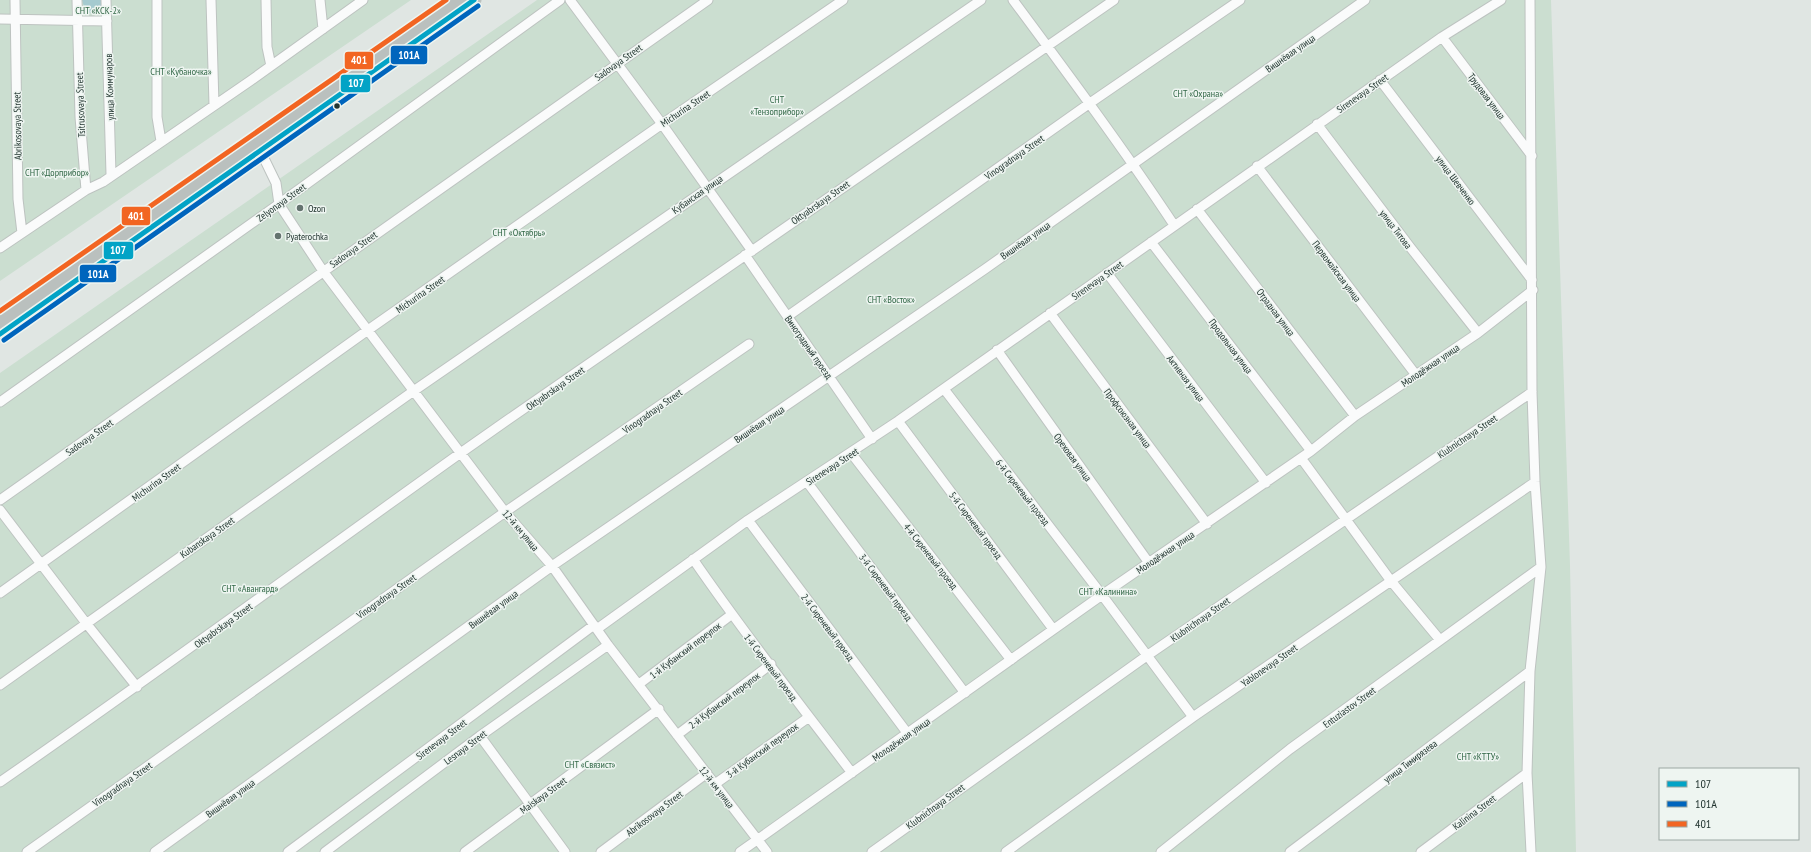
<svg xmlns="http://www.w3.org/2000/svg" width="1811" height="852" viewBox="0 0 1811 852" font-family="'PT Sans Narrow',sans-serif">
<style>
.garden{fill:#cbded0}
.water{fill:#a5cacf}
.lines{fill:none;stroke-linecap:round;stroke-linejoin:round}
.minor-casing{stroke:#bdc3c0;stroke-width:11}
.highway-casing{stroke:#bbc2c0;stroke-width:15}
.minor{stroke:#fafbfb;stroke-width:9}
.highway{stroke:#bac0be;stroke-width:13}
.bus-1-casing{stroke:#eef5f1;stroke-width:8}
.bus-2-casing{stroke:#eef5f1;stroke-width:8}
.bus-3-casing{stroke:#eef5f1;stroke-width:8}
.bus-1{stroke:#02a3c6;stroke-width:5}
.bus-2{stroke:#0065bd;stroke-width:5}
.bus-3{stroke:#f26522;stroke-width:5}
.bus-dot{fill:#223530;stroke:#eef5f1;stroke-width:1.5}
.poi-dot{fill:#64736f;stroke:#eef5f1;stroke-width:1.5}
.labels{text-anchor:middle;stroke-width:3;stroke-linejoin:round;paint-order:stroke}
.park-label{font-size:10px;fill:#316746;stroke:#eef5f1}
.street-label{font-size:10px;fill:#223530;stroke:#eef5f1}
.poi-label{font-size:10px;fill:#223530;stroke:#eef5f1;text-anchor:start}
.line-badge{stroke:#eef5f1;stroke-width:1.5}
.badge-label{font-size:11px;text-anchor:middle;font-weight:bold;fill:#fff}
</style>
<rect width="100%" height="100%" fill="#e0e6e3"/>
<!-- garden -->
<path class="garden" d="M0 0H411L0 281Z
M537 0H1551L1570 565 1576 852H0V373Z"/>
<!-- water -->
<path class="water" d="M82 0H103L102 11 99 12 86 13Z"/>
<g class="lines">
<!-- minor casing -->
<g class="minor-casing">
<path id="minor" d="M15 0 18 199 22 233
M77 0 80 117 86 190
M106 0 111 174
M157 0V117L161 141
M211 0 214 105
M266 0 267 47 271 66
M320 0 323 29
M570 0 662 124 752 251
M1013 0C1068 74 1123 148 1174 225
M1530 0 1532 392 1535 482 1541 567 1530 671 1527 773 1531 852
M0 19 107 21
M1442 37 1532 156
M1380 80 1532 280
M1317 124 1410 247 1478 333
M258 146 276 183 279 204 323 271 505 512 552 566 608 645 767 852
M1257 166 1416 375
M1197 209 1355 416
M1151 242 1311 451
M0 248 86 190 103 182 250 81 363 0
M745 255 872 439
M1107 273 1266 483
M1050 313 1207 524
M788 316 1090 103 1240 0
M997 350 1149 563
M944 389 1102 595 1193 717
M0 402 279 204 560 0
M898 421 1053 629
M851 453 1011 660
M1301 458 1391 581 1440 640
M807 482 965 693
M0 500 708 0
M0 510 86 623 137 687
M748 520 908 734
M693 559C743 632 798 702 852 773
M0 593 368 330 662 124 843 0
M597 629 748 520 898 421 1442 37 1501 0
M639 684 731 615
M0 685 415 390 981 0
M677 735 771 664
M480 736 565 852
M0 782C156 674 308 562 462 452 678 300 896 151 1114 0
M715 784 809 717
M27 852 505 512 749 344
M155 852 552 566 985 269 1365 0
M288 852 594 625
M325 852 480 736 608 645
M465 852 659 709
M601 852 707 773
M740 852 1102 595 1311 451 1355 416 1478 333 1533 290
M872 852 1148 655 1532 392
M1006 852 1193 717 1535 482
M1161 852 1290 749 1541 567
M1290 852 1530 671
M1421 852 1527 773"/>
</g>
<!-- highway casing -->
<g class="highway-casing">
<path id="highway" d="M0 320 458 0
M0 334 474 0"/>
</g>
<!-- minor -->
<use href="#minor" class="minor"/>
<!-- highway -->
<use href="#highway" class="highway"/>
<!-- bus-1 casing -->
<g class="bus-1-casing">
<path id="bus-1" d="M0 334 474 0"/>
</g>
<!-- bus-2 casing -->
<g class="bus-2-casing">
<path id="bus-2" d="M4 340 478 6"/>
</g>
<!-- bus-3 casing -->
<g class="bus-3-casing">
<path id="bus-3" d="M0 311 446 0"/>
</g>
<!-- bus-1 -->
<use href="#bus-1" class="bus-1"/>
<!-- bus-2 -->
<use href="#bus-2" class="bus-2"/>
<!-- bus-3 -->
<use href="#bus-3" class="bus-3"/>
</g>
<!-- markers -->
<circle class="bus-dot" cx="337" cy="106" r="3.5"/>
<g class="poi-dot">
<circle cx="300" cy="208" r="4"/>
<circle cx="278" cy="236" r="4"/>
</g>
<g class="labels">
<!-- park labels -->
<g class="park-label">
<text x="98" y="14">СНТ «КСК-2»</text>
<text x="181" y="75">СНТ «Кубаночка»</text>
<text x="1198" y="97">СНТ «Охрана»</text>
<text x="777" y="103">СНТ<tspan x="777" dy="12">«Тензоприбор»</tspan></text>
<text x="57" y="176">СНТ «Дорприбор»</text>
<text x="519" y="236">СНТ «Октябрь»</text>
<text x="891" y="303">СНТ «Восток»</text>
<text x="250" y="592">СНТ «Авангард»</text>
<text x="1108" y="595">СНТ «Калинина»</text>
<text x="1478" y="760">СНТ «КТТУ»</text>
<text x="590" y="768">СНТ «Связист»</text>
</g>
<!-- street labels -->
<g class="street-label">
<text transform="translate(1290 53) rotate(-35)" y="4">Вишнёвая улица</text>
<text transform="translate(618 62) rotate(-35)" y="4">Sadovaya Street</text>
<text transform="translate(109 87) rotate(-92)" y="4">улица Коммунаров</text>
<text transform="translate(1362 93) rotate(-35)" y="4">Sirenevaya Street</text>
<text transform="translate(1487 96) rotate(53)" y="4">Трудовая улица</text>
<text transform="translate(80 105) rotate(-92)" y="4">Tsitrusovaya Street</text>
<text transform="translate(685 108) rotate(-34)" y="4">Michurina Street</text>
<text transform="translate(17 126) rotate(-91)" y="4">Abrikosovaya Street</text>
<text transform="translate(1014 157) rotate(-35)" y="4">Vinogradnaya Street</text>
<text transform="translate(1456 180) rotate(53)" y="4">улица Шевченко</text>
<text transform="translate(697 194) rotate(-35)" y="4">Кубанская улица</text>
<text transform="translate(281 202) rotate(-36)" y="4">Zelyonaya Street</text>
<text transform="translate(820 202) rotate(-35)" y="4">Oktyabrskaya Street</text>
<text transform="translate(1396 229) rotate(53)" y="4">улица Титова</text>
<text transform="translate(1025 240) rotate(-35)" y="4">Вишнёвая улица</text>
<text transform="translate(353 249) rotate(-35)" y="4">Sadovaya Street</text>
<text transform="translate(1337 271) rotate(53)" y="4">Первомайская улица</text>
<text transform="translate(1097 280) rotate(-35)" y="4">Sirenevaya Street</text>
<text transform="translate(420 294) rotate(-35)" y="4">Michurina Street</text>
<text transform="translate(1276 312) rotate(53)" y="4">Отрадная улица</text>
<text transform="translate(1231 346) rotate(53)" y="4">Продольная улица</text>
<text transform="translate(809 347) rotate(55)" y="4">Виноградный проезд</text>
<text transform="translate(1430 365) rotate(-34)" y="4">Молодёжная улица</text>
<text transform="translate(1186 378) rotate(53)" y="4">Активная улица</text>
<text transform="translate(555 388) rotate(-35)" y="4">Oktyabrskaya Street</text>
<text transform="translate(652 411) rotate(-35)" y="4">Vinogradnaya Street</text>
<text transform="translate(1128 418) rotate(53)" y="4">Профсоюзная улица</text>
<text transform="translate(759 424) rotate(-34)" y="4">Вишнёвая улица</text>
<text transform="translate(1467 436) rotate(-34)" y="4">Klubnichnaya Street</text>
<text transform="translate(89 437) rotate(-35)" y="4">Sadovaya Street</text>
<text transform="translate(1073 457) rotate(54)" y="4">Ореховая улица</text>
<text transform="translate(832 466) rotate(-33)" y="4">Sirenevaya Street</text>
<text transform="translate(156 482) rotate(-36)" y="4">Michurina Street</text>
<text transform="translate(1023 492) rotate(52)" y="4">6-й Сиреневый проезд</text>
<text transform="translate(976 525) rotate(53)" y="4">5-й Сиреневый проезд</text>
<text transform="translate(521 530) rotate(50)" y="4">12-й км улица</text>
<text transform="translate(207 537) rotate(-35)" y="4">Kubanskaya Street</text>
<text transform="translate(1165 552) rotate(-34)" y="4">Молодёжная улица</text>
<text transform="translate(931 556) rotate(52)" y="4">4-й Сиреневый проезд</text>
<text transform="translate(886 587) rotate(53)" y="4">3-й Сиреневый проезд</text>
<text transform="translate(386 596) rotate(-35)" y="4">Vinogradnaya Street</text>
<text transform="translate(493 609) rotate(-36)" y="4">Вишнёвая улица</text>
<text transform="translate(1200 619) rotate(-35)" y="4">Klubnichnaya Street</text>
<text transform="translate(223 625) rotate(-36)" y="4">Oktyabrskaya Street</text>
<text transform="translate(828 627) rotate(53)" y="4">2-й Сиреневый проезд</text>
<text transform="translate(685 650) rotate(-37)" y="4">1-й Кубанский переулок</text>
<text transform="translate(1269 665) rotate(-35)" y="4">Yablonevaya Street</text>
<text transform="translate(771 667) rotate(53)" y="4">1-й Сиреневый проезд</text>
<text transform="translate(724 700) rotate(-37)" y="4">2-й Кубанский переулок</text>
<text transform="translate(1349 707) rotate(-36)" y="4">Entuziastov Street</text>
<text transform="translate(441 739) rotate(-37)" y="4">Sirenevaya Street</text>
<text transform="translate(901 739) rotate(-35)" y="4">Молодёжная улица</text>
<text transform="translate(465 747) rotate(-37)" y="4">Lesnaya Street</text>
<text transform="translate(762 750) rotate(-36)" y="4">3-й Кубанский переулок</text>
<text transform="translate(1410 761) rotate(-37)" y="4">улица Тимирязева</text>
<text transform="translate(122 784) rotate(-35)" y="4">Vinogradnaya Street</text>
<text transform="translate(717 787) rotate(52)" y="4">12-й км улица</text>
<text transform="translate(543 795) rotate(-36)" y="4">Maiskaya Street</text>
<text transform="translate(230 798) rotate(-36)" y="4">Вишнёвая улица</text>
<text transform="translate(935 806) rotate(-36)" y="4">Klubnichnaya Street</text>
<text transform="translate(1474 812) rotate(-37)" y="4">Kalinina Street</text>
<text transform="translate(654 813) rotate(-37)" y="4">Abrikosovaya Street</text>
</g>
<!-- poi labels -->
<g class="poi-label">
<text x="308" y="212">Ozon</text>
<text x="286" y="240">Pyaterochka</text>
</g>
</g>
<g class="line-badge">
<rect x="390" y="45" width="38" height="20" rx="4" fill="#0065bd"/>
<rect x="344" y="51" width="30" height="19" rx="4" fill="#f26522"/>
<rect x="340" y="74" width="31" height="19" rx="4" fill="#02a3c6"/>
<rect x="121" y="206" width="30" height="20" rx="4" fill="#f26522"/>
<rect x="103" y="241" width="31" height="19" rx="4" fill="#02a3c6"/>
<rect x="79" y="264" width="38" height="19" rx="4" fill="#0065bd"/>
</g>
<g class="badge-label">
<text x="409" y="59">101А</text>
<text x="359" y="64">401</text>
<text x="356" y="87">107</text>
<text x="136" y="220">401</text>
<text x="118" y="254">107</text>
<text x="98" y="278">101А</text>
</g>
<!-- legend -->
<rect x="1659" y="768" width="140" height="72" fill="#eef5f1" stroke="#9ca8a4"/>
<rect x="1667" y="781" width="20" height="6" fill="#02a3c6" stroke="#9ca8a4"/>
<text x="1695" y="788" font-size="12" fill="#223530">107</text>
<rect x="1667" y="801" width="20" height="6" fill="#0065bd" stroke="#9ca8a4"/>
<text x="1695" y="808" font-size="12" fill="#223530">101А</text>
<rect x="1667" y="821" width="20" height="6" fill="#f26522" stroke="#9ca8a4"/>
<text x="1695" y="828" font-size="12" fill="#223530">401</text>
</svg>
